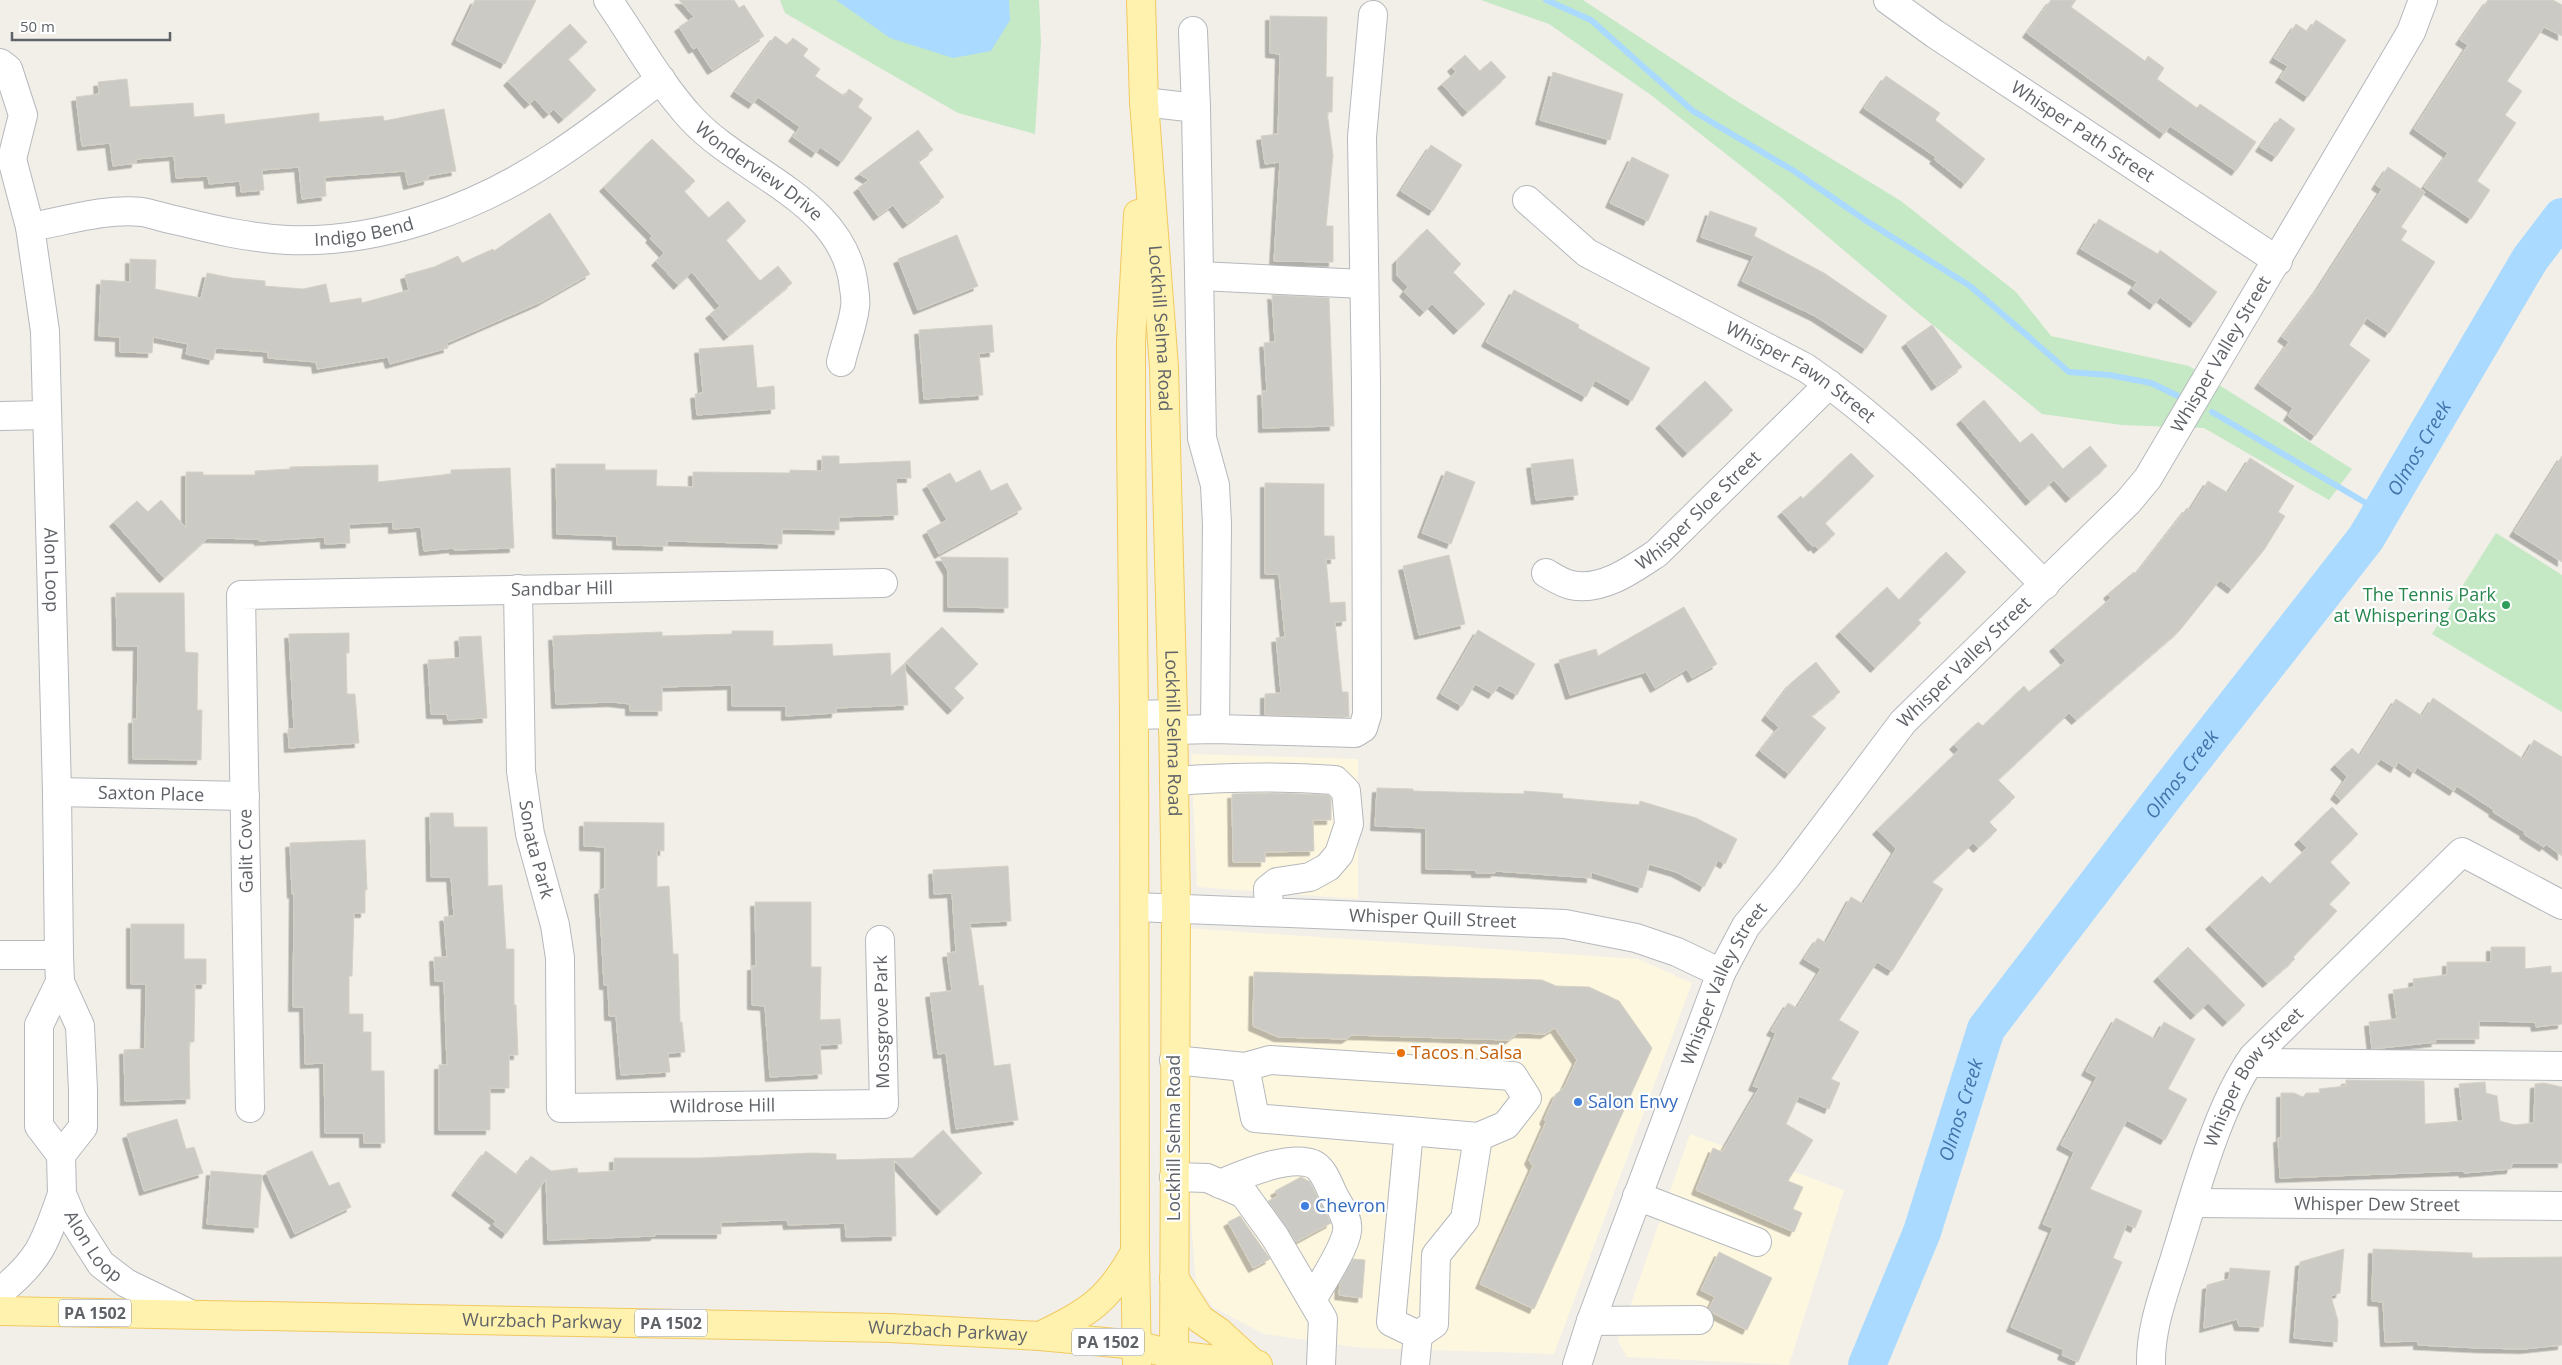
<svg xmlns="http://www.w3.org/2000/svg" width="2562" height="1365" viewBox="0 0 2562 1365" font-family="'Open Sans',sans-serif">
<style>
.commercial{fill:#fef7e0}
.green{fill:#c5e8c5}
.water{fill:#aadaff}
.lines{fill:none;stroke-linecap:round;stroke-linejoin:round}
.stream{stroke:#aadaff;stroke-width:6}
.river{stroke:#aadaff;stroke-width:38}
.building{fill:#cccac5;stroke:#d6d1c6;filter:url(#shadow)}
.minor-casing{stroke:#b5b8bc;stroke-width:30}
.major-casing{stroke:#f2c960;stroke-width:30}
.minor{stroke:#fff;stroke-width:28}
.major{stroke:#fff2af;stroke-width:28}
.leisure-dot{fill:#2e9e5b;stroke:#fff;stroke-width:2}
.food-dot{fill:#e8710a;stroke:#fff;stroke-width:2}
.shop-dot{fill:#3f7fe0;stroke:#fff;stroke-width:2}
.labels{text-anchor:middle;stroke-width:4.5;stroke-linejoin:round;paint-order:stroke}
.shield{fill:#fff;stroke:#8f9295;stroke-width:1}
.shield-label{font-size:16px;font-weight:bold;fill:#5f6368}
.street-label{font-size:18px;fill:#5f6368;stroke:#fff}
.leisure-label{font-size:18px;fill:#27864d;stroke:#fff;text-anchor:end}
.food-label{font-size:18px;fill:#c56008;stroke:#fff;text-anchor:start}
.shop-label{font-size:18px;fill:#366cbe;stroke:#fff;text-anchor:start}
.water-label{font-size:19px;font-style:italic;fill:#4174aa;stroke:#fff}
</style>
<defs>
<filter id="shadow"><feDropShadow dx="-4.5" dy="4.5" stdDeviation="0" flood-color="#0004"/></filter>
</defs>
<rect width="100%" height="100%" fill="#f1efe8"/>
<!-- commercial -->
<path class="commercial" d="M1191 754 1358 759V899L1197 887Z
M1186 928 1638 959 1692 983 1554 1354 1363 1348 1264 1334 1213 1307 1196 1285 1184 1128Z
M1690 1134 1844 1190 1789 1365 1627 1357 1618 1341Z"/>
<!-- green -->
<path class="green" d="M780 0H1039L1041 42 1035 134 958 113 785 13Z
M1481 0H1583L1735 100 1901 201 2016 292 2051 336 2189 366 2352 469 2329 500 2204 428 2122 425 2042 414 1912 308 1782 198 1651 95 1549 24Z
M2496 533 2562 575V712L2432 634Z"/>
<!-- water -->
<path class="water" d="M836 0H1009L1010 20 991 51 953 58 890 38Z"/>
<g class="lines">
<!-- stream -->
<path class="stream" d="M1546 0 1591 20 1693 111 1794 171 1865 220 1970 286 2069 372 2109 375 2151 383 2178 396
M2212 412 2381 512"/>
<!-- river -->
<path class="river" id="s1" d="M1867 1365 1922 1232 1986 1029 2165 795 2366 538 2530 259 2562 217"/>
</g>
<!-- building -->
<path class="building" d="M475 0H536L505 64 456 40Z
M679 0H734L739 8 744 5 764 36 712 70 697 47 693 49 679 27 694 17Z
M2051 0H2076L2071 7 2145 61 2148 56 2164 68 2157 79 2197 108 2200 104 2256 142 2236 171 2170 126 2164 134 2027 33Z
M2488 0H2553L2562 5V36L2544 27 2507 81 2522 91 2505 115 2516 123 2477 181 2490 190 2471 219 2424 187 2448 153 2414 129 2468 45 2460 40Z
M1270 16 1327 17 1326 77H1333L1332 112H1327L1333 155 1326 226H1333V262L1274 261 1280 162 1265 164 1261 136 1278 134 1280 54 1270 53Z
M2316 20 2346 40 2308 97 2280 78 2288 66 2274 58 2296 24 2308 32Z
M570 24 587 42 568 59 596 90 563 119 554 109 548 114 535 99 529 104 508 81Z
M775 36 787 45 793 38 808 49 803 56 820 69 815 76 844 96 849 89 863 99 858 107 872 118 842 162 820 147 816 153 793 137 800 127 758 97 753 104 735 92Z
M1465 55 1480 71 1491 61 1506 77 1467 112 1442 84 1456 72 1452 67Z
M1553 72 1623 94 1610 140 1540 120Z
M1886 76 1940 113 1935 120 1985 159 1965 184 1934 159 1936 157 1864 108Z
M127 79 130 107 193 103 194 117 224 114 225 124 319 113V122L383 116 384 121 444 109 456 171 428 176V180L408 185 405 171 325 177 326 196 302 199 299 167 262 170 264 190 241 192 240 181 209 184 208 176 176 178 174 156 136 159V163L113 166 110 143 82 146 76 97 99 94 98 82Z
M2280 118 2295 129 2276 157 2260 147Z
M918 130 933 150 918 161 944 197 907 224 893 205 878 216 858 188 869 180 859 174Z
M652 139 695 181 684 191 709 218 728 201 746 221 726 240 760 281 778 266 792 283 728 336 710 314 720 306 692 272 678 285 656 261 664 253 650 238 652 236 604 187Z
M1431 145 1462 165 1433 211 1401 191Z
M1632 157 1669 175 1648 221 1610 203Z
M2388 167 2425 192 2401 227 2407 231 2401 240 2435 262 2389 333 2367 318 2349 345 2370 360 2315 436 2288 416 2293 408 2259 384 2289 342 2282 337 2319 287 2382 189 2376 185Z
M1710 211 1757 228 1754 236 1824 273 1887 316 1866 349 1815 316 1742 281 1754 256 1701 237Z
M550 213 590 274 541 302 447 343 448 348 390 364 388 357 317 369 316 362 268 358V352L216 348 213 360 186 354 188 344 153 337 152 353 120 352V337L99 336 101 280 130 282V259L156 260 155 289 201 298 207 273 232 278 265 281V286L303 289 326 284 330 303 361 298 362 303 409 290 405 275 434 267 458 256 462 263 493 249 494 251Z
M2099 219 2158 254 2160 250 2217 292 2194 323 2160 297 2154 305 2132 289 2137 282 2081 249Z
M1427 229 1461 264 1453 272 1485 304 1458 330 1432 304 1424 312 1404 292 1408 287 1397 276V260Z
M957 235 978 286 918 310 898 259Z
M1514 290 1579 325 1578 328 1650 368 1632 401 1595 380 1586 397 1486 342Z
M1272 295 1329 298 1334 426 1263 428 1262 391H1267L1264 343 1275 342Z
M992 325 994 352 979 353 983 395 924 399 919 330Z
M1932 325 1962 367 1936 386 1906 343Z
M753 345 757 388 774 386 775 409 697 415 695 394 703 393 699 349Z
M1705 381 1733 410 1687 453 1660 424Z
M1984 400 2020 443 2032 433 2063 469 2090 446 2107 466 2070 498 2054 480 2030 501 1961 420Z
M1851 453 1874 476 1825 523 1835 534 1818 549 1815 545 1813 547 1782 512 1801 496 1803 499Z
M822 456H839V464L910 461 911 478H896L898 515 839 517V530L782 529V544L667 541V546L617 545V536L557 534 556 464H605V470H657L656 486 693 487V472L790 473V470L822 471Z
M2562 456V562L2514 532Z
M2250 458 2294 486 2278 512 2285 516 2264 550 2232 589 2220 580 2180 630 2076 720 2069 713 1998 780 2015 797 1989 822 1997 830 1978 848 1973 843 1932 882 1943 889 1892 971 1877 962 1839 1020 1859 1032 1831 1079 1840 1083 1829 1109 1799 1096 1786 1124 1813 1140 1788 1181 1803 1187 1793 1209 1802 1213 1794 1232 1696 1190 1713 1148 1722 1152 1759 1088 1753 1086 1776 1033 1771 1031 1788 1003 1797 1008 1821 969 1804 959 1818 938 1826 943 1851 897 1863 904 1896 849 1877 830 1959 750 1954 745 1978 722 1983 726 2024 686 2029 692 2066 661 2054 647 2111 598 2108 594 2134 572 2136 574 2187 508 2190 510 2208 481 2228 493Z
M1573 459 1578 495 1536 500 1531 464Z
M378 465V482L451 474V470L510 468 514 548 454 550V548L424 551 421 527 393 529V522L349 524 350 543 325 544V537L259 541V539L208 538 164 578 114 522 137 501 148 512 161 500 186 528V472H203V475H255V471L290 469V467Z
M980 470 991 491 1007 483 1022 509 939 554 927 531 947 520 927 485 950 473 956 483Z
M1446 471 1475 482 1451 544 1422 533Z
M1265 483 1324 484V536H1334L1335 559H1326L1330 603 1345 602 1346 621 1335 622 1342 692H1348L1349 717 1265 715V694L1281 693 1276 638 1285 637 1279 574H1265Z
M1946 552 1966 572 1918 620 1921 623 1875 668 1840 632 1887 587 1899 600Z
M1449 555 1465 624 1419 635 1403 566Z
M940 557 1008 558V608L948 607V571Z
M116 593H184L185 652 198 653 197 710H202L201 760 133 759V719H137L138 646H117Z
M1684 607 1717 664 1692 678 1687 669 1655 688 1646 672 1570 695 1559 660 1596 649 1598 656Z
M942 627 978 664 954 688 964 698 952 710 906 662Z
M1478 630 1535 664 1517 695 1499 685 1493 694 1475 684 1462 706 1441 694Z
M732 631H773V646L832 644 833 656 890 653 891 676 905 663 908 705 836 708V713L786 716V706H732V685L662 687V711H630V704L612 702 556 704 553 636 662 632V636L732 634Z
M349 633V653H346L347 694H355L359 743 289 748 288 729H294L289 634Z
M481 636 487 718 448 720 447 714H431L428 660 460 658 459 637Z
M1816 662 1840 692 1811 716 1826 728 1789 774 1760 751 1779 727 1766 716 1791 683Z
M2433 698 2523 759 2534 740 2562 757V856L2546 844 2544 847 2524 834 2525 832 2493 812 2494 810 2457 786 2454 791 2417 767 2414 773 2398 762 2395 768 2381 759 2341 800 2335 795 2347 777 2335 765 2352 748 2360 756 2396 699 2422 716Z
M1377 788 1413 789V791L1524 794V791L1563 794 1562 798 1639 805 1640 801 1696 818 1737 839 1725 864 1718 860 1704 887 1676 872 1649 864 1642 888 1591 872V878L1495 871V873H1476V870L1426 869V828L1375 826Z
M1274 793 1328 795 1331 798V820H1313L1314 851 1265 852V862H1233L1232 794Z
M2332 807 2358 834 2330 862 2350 883 2329 904 2337 911 2293 957 2295 959 2267 983 2210 925 2262 876 2270 884 2307 848 2299 840Z
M430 813H453L454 827H487L488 886 502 885 506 949H514V1005H516L518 1055H509V1088H490V1130H439V1065H447L444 981H435L434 957H447L444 917 454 916 451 877H431Z
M584 822 664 823V851L657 850V887L669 886 673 954H678L680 1022H682L685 1052 668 1053 670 1072 621 1075 616 1016H609L608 985H604L599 890 605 889V847L584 846Z
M365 840 367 890H365V913H354L352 976H349V1014H363V1032H371V1071H384L385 1143H364V1133H325L324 1063 305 1064 304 1007H293L294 893 292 894 290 843Z
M1008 866 1011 921 970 923 979 986 983 985 994 1066 1010 1064 1018 1120 956 1129 946 1053 938 1054 930 993 952 991 947 953 956 952 952 893 934 894 933 870Z
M755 902H811V967H821L820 1020 840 1019 842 1044 820 1045 822 1074 770 1077 765 1006 752 1005V966H756Z
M131 924H184V959H206V984H195L194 1042H189L190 1099 125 1101 124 1050 145 1049 146 984H131Z
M2188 947 2245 1005 2227 1022 2208 1003 2195 1015 2158 977Z
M2491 947H2525V969L2551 966V973L2562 972V1024L2536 1027 2535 1022 2479 1021V1039H2435L2436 1042 2372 1049 2369 1022 2397 1019 2393 990 2414 987 2413 979 2447 975V962H2491Z
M1254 972 1542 980 1556 986 1589 987 1619 1001 1652 1048 1534 1309 1480 1284 1533 1166 1529 1160 1546 1122 1544 1120 1556 1094 1564 1088 1577 1060 1555 1028 1545 1034 1518 1033 1509 1040 1352 1035 1346 1039 1278 1037 1253 1026Z
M2116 1018 2155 1039 2164 1022 2195 1039 2168 1089 2187 1099 2165 1140 2127 1120 2090 1189 2142 1211 2135 1228 2127 1224 2113 1258 2122 1262 2078 1362 2062 1355 2064 1350 2011 1327 2053 1228 2043 1224 2074 1152 2061 1145 2097 1077 2086 1071Z
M2346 1080 2424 1081 2425 1124 2463 1121 2459 1084 2485 1082 2486 1093 2497 1096 2500 1121 2515 1125 2534 1123 2535 1084 2544 1083 2562 1087V1163H2512L2511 1169 2464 1173 2463 1171 2280 1178 2278 1138H2281V1093H2294L2303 1097 2306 1093H2320L2319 1089 2346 1086Z
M177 1119 186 1149 194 1147 203 1173 144 1191 127 1134Z
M943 1130 982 1173 941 1211 894 1160 896 1236 846 1237 845 1223 788 1225 787 1220 721 1222V1234H655V1236L548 1240 546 1179 506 1234 493 1224 496 1221 456 1191 486 1151 517 1175 531 1156 551 1171 577 1168 578 1173 614 1171V1158H700L813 1153 836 1154V1160L913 1158Z
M312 1151 329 1186 339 1182 351 1207 295 1234 266 1172Z
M211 1171 262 1175 258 1228 207 1224Z
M1301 1177 1310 1182 1331 1223 1296 1242 1268 1201 1278 1196 1275 1191Z
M1240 1216 1270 1259 1253 1268 1228 1222Z
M2344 1249 2340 1293 2331 1296 2338 1321 2337 1342 2294 1338 2300 1262Z
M2373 1249 2472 1253V1258L2562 1257V1345L2524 1349 2478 1348 2418 1345V1341L2385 1342 2383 1302 2372 1301Z
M1719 1252 1772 1278 1747 1330 1713 1313 1709 1309 1715 1297 1701 1290Z
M1353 1259 1365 1260 1362 1298 1339 1295 1340 1283Z
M2230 1268 2270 1271 2263 1327 2239 1326 2237 1319 2204 1328 2207 1285 2229 1279Z"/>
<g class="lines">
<!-- minor casing -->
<g class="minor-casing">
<g id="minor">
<path id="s2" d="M608 0C635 39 659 83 691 118 742 174 846 201 854 288 855 294 856 301 855 307 853 325 845 344 841 362"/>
<path id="s3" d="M1888 0 1935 34 2278 261"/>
<path d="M1193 31 1196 108"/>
<path id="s4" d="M0 63 8 69 23 115 12 159 30 227 45 331 57 792 59 955 60 982 80 1026 83 1090V1127L61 1155"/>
<path d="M1144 102 1196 108 1202 438 1215 485 1217 524 1215 729"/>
<path id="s5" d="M1527 200 1587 253 1806 368C1895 429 1969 509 2045 585"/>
<path id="s6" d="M30 227C66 221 106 208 142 212 154 214 167 219 179 221 215 230 250 238 287 240 380 244 477 208 554 157 591 133 626 105 661 79"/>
<path d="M1200 276 1363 284"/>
<path d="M0 416 47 415"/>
<path id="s7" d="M1546 573C1553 577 1562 583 1571 585 1602 592 1633 569 1657 553L1829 384"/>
<path id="s8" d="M518 589 521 771 530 834 555 925 560 958 561 1108 884 1104 880 940"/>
<path d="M1134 715 1173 714"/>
<path d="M1173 730 1215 729 1355 733 1363 728 1367 715 1366 381 1362 137 1373 15"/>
<path d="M1174 781C1228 777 1281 776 1335 780L1346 791 1349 824 1339 854 1328 867 1310 877 1277 882 1268 889 1269 912"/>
<path id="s9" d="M57 792 245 796"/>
<path id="s10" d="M1135 907 1565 924 1636 938 1677 952 1721 973"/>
<path d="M0 955H59"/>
<path id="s11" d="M60 982 39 1025V1126L61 1155 62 1194 73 1220 101 1264 126 1283 190 1314"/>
<path d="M1174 1060 1245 1067 1255 1118 1409 1131 1391 1322 1418 1335 1415 1365"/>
<path d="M2249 1063 2562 1066"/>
<path d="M1245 1067 1270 1060 1513 1076 1527 1098 1506 1125 1478 1137 1465 1219 1436 1255 1434 1324 1418 1335"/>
<path id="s12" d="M250 1108 241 595 883 583"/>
<path d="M1409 1131 1478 1137"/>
<path d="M1174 1177 1207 1178 1244 1194 1275 1237 1323 1319 1321 1365"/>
<path d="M1220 1184C1242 1175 1289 1154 1313 1164 1324 1169 1329 1186 1334 1196 1340 1207 1349 1219 1347 1231 1345 1248 1321 1284 1312 1300"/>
<path d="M1637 1196 1757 1242"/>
<path id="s13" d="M2192 1203 2562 1206"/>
<path d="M0 1292C41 1259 45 1242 62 1194"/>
<path d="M1591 1321 1699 1320"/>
<path id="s14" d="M1577 1365 1591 1321 1721 973 1746 926 1788 875 1903 722 2128 502 2148 478 2411 32 2423 0"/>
<path id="s15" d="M2151 1365C2150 1326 2166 1288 2177 1251 2196 1191 2217 1108 2253 1057L2462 852 2562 905"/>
</g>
</g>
<!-- major casing -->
<g class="major-casing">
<g id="major">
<path id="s16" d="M1141 0 1144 102 1164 367 1173 714 1176 908 1174 1365"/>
<path d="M1174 1278 1200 1319 1219 1332 1255 1365"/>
<path id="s17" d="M0 1311 890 1328 1040 1336 1137 1345 1174 1355 1258 1365"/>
<path d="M1040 1336C1089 1312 1108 1301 1135 1252"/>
<path d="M1137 1365 1135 1252 1134 715 1131 431V342L1138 214"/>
</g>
</g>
<!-- minor -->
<use href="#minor" class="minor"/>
<!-- major -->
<use href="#major" class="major"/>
</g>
<!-- markers -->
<circle class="leisure-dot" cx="2506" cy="605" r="5"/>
<circle class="food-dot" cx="1401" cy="1053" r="5"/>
<g class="shop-dot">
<circle cx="1578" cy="1102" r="5"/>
<circle cx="1305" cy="1206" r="5"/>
</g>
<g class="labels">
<!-- shield labels -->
<g class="shield">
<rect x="59" y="1299.5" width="72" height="27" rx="4"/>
<rect x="635" y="1309.5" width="72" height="27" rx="4"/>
<rect x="1072" y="1328.5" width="72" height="27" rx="4"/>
</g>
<g class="shield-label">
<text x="95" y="1319">PA 1502</text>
<text x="671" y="1329">PA 1502</text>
<text x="1108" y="1348">PA 1502</text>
</g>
<!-- street labels -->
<g class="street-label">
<text dy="6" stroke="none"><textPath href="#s3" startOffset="235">Whisper Path Street</textPath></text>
<text dy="6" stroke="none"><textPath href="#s2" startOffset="231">Wonderview Drive</textPath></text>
<text dy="6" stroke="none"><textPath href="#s6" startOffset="339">Indigo Bend</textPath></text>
<text dy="6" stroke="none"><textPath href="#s16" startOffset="329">Lockhill Selma Road</textPath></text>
<text dy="6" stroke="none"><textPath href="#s14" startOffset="1218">Whisper Valley Street</textPath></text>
<text dy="6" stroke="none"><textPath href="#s5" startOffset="325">Whisper Fawn Street</textPath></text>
<text dy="6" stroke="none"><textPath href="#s7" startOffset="181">Whisper Sloe Street</textPath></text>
<text dy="6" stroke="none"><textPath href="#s4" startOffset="518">Alon Loop</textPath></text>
<text dy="6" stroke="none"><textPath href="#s12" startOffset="834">Sandbar Hill</textPath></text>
<text dy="6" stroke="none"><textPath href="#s14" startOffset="814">Whisper Valley Street</textPath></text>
<text dy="6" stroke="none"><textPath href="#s16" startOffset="734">Lockhill Selma Road</textPath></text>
<text dy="6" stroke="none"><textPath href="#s9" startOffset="94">Saxton Place</textPath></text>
<text dy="6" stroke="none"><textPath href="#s8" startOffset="262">Sonata Park</textPath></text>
<text transform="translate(246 851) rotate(-91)" y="6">Galit Cove</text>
<text dy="6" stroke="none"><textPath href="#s10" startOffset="298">Whisper Quill Street</textPath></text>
<text dy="6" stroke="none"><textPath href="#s14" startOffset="409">Whisper Valley Street</textPath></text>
<text transform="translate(882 1022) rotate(-91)" y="6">Mossgrove Park</text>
<text dy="6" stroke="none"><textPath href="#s15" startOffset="310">Whisper Bow Street</textPath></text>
<text dy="6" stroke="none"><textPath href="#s8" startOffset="685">Wildrose Hill</textPath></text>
<text transform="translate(1174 1138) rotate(-90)" y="6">Lockhill Selma Road</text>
<text dy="6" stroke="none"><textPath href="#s13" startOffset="185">Whisper Dew Street</textPath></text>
<text dy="6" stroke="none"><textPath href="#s11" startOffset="286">Alon Loop</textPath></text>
<text dy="6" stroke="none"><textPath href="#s17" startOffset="542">Wurzbach Parkway</textPath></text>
<text dy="6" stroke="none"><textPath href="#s17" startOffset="948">Wurzbach Parkway</textPath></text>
</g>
<!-- leisure labels -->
<g class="leisure-label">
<text x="2496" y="601">The Tennis Park<tspan x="2496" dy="21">at Whispering Oaks</tspan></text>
</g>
<!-- food labels -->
<g class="food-label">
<text x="1411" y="1059">Tacos n Salsa</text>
</g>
<!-- shop labels -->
<g class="shop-label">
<text x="1588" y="1108">Salon Envy</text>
<text x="1315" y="1212">Chevron</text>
</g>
<!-- water labels -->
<g class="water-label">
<text dy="7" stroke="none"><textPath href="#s1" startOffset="1082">Olmos Creek</textPath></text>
<text dy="7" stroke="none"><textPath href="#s1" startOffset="678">Olmos Creek</textPath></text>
<text dy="7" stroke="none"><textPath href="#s1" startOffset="272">Olmos Creek</textPath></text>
</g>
</g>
<!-- scale -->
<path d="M12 32v8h158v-8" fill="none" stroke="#5f6368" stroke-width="2.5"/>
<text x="20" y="32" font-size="15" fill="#5f6368" stroke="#ffffff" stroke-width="4" paint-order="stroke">50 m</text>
</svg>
